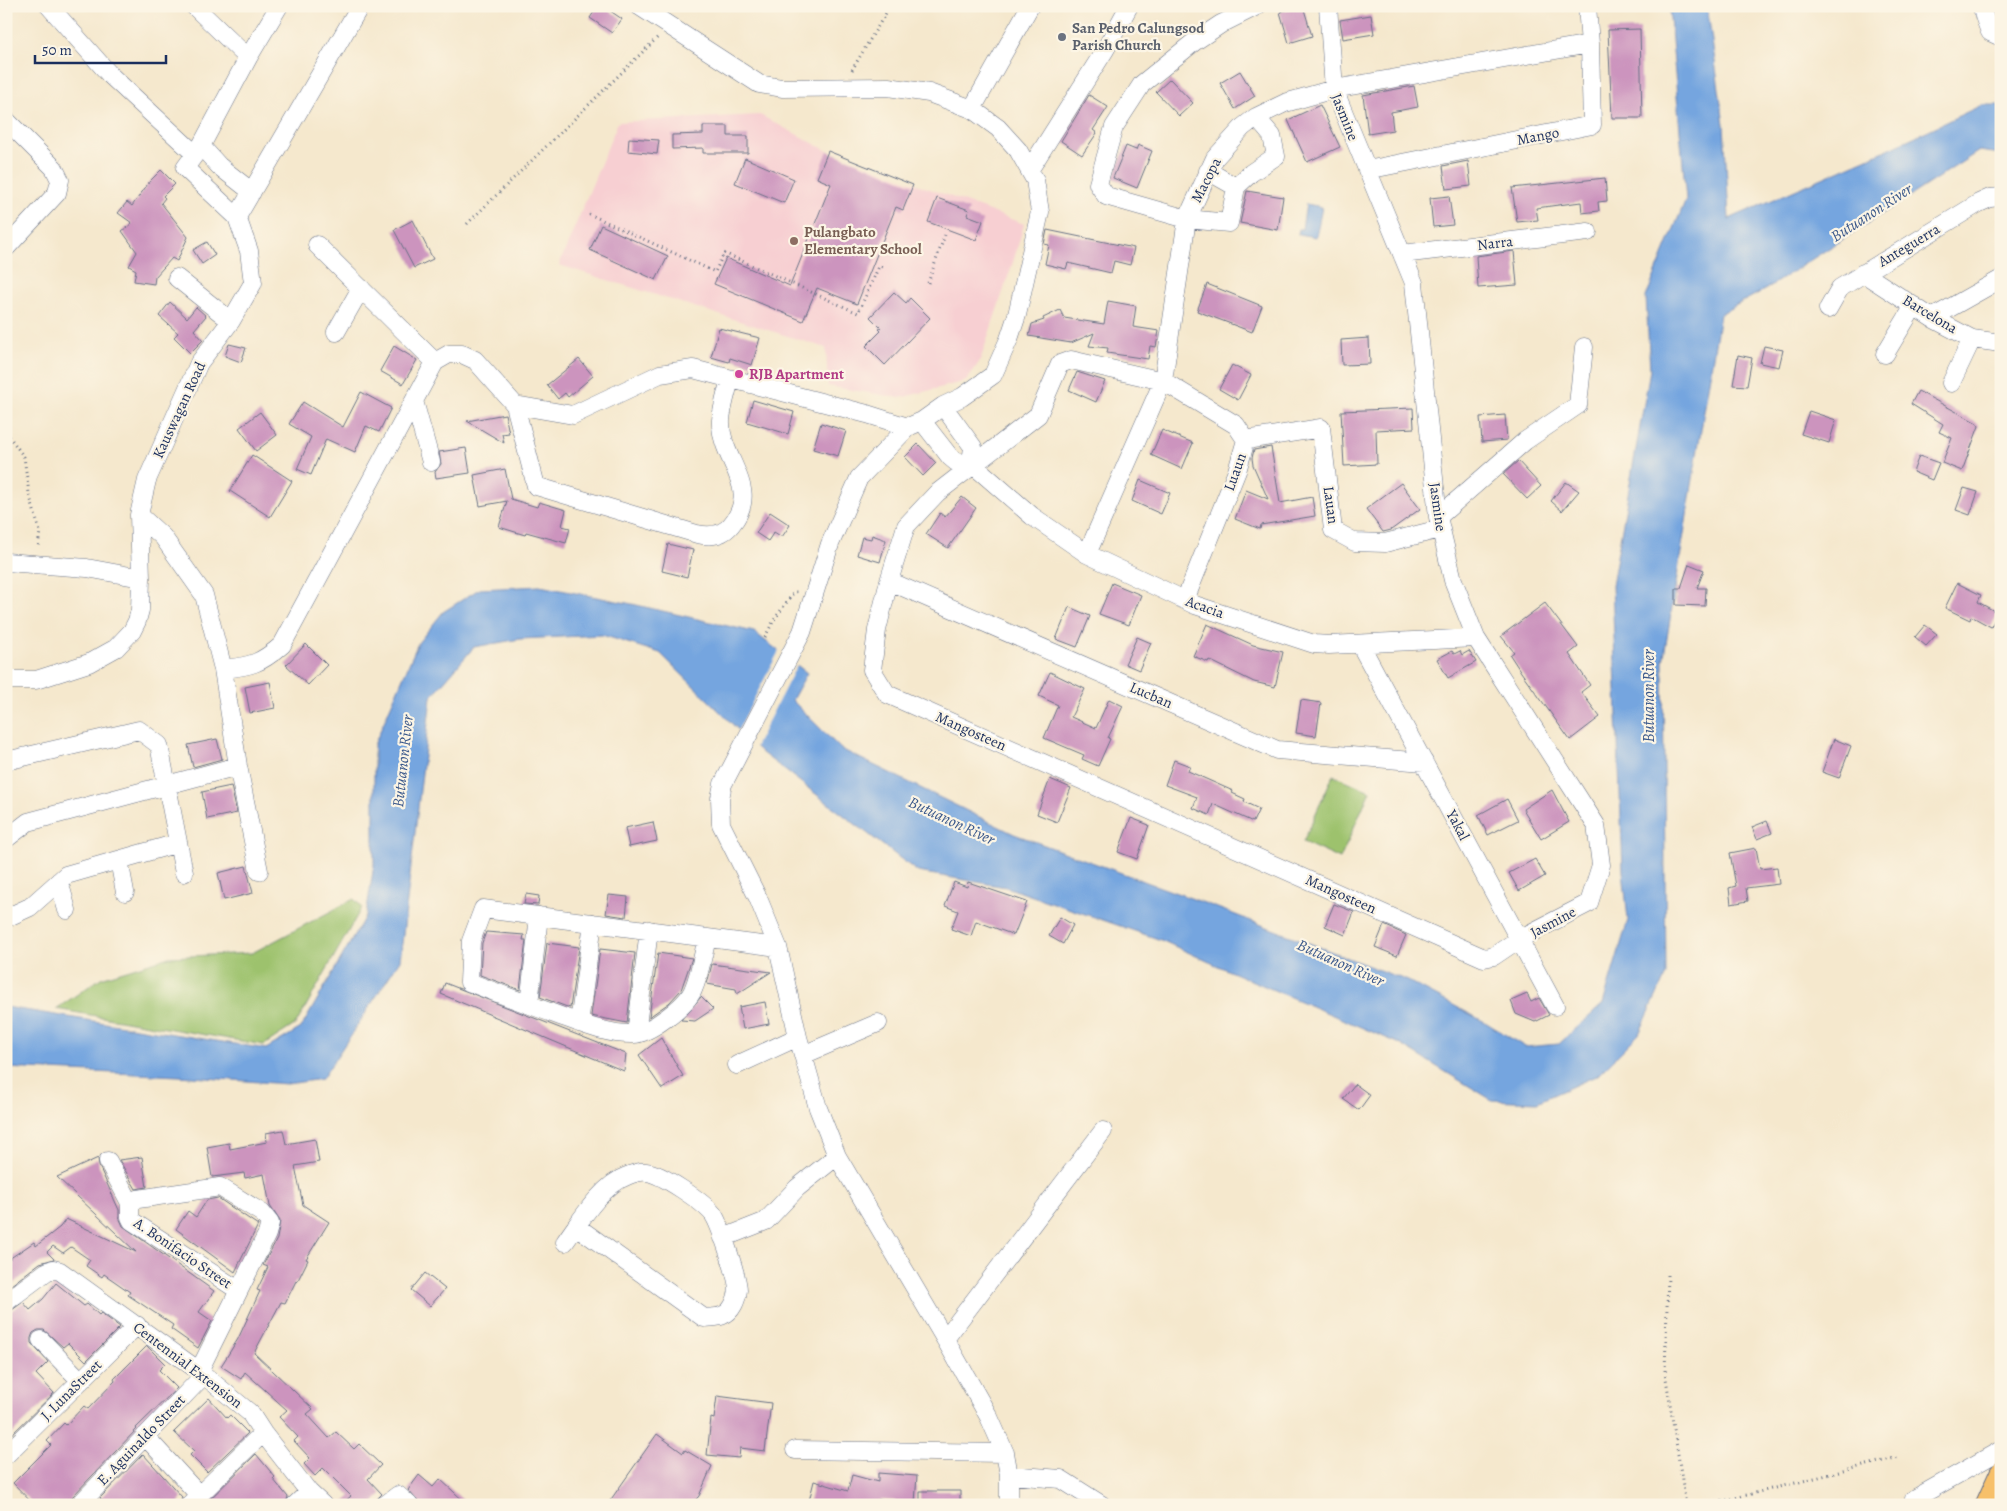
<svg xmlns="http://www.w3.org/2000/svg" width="2007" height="1511" viewBox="0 0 2007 1511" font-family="Alegreya,serif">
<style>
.built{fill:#f7cfd2}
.green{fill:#9dc26d;stroke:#5c7866}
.water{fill:#75a5df;stroke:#486a9e}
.pier{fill:#f5e8cd}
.building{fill:#cc94be}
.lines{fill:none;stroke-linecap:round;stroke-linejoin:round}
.minor-casing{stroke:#677085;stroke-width:19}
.major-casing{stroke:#677085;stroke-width:23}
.path{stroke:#677085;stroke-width:3;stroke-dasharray:1 4;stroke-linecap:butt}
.minor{stroke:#fff;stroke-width:18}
.major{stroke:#f7c06b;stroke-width:21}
.worship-dot{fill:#6b7280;stroke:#fcf5e5;stroke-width:2}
.education-dot{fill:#8d6e63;stroke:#fcf5e5;stroke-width:2}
.hotel-dot{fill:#d1479c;stroke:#fcf5e5;stroke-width:2}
.labels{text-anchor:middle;stroke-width:4.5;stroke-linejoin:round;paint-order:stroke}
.worship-label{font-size:15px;font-weight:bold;fill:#5b616d;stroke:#fcf5e5;text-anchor:start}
.street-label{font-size:15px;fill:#1b2f5e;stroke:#fcf5e5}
.education-label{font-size:15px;font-weight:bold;fill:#785e54;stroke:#fcf5e5;text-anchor:start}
.hotel-label{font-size:15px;font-weight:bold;fill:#b23c85;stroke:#fcf5e5;text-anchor:start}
.water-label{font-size:16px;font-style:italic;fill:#3a588b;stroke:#fcf5e5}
</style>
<rect width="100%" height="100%" fill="#fcf5e5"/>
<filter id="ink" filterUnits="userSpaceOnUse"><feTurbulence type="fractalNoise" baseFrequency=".02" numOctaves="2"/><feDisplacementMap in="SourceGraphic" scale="10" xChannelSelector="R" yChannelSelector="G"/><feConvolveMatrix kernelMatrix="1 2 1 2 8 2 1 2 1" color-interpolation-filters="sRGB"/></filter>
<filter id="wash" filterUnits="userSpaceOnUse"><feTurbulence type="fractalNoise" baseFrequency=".0096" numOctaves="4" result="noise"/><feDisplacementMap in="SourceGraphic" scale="20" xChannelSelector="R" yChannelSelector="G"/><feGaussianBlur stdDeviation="1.12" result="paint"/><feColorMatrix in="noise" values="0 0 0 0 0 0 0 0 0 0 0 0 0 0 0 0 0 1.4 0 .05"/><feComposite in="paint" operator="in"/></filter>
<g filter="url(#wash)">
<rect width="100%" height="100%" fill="#f5e8cd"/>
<!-- built -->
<path class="built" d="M760 115 828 151 1024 224 1014 259 980 361 966 381 900 398 828 386 826 348 559 265 618 122Z"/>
<!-- green -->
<path class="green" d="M1333 775 1370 791 1340 859 1303 842Z
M354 899 362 907 296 1024 264 1045 56 1009 101 978 169 957 252 953Z"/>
<!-- water -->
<path class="water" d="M1669 6H1707L1724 124 1729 219 1884 151 1982 105H2001V154L1979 151 1766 289 1720 314 1663 662 1666 975 1639 1034 1598 1075 1537 1102 1492 1100 1398 1043 1227 970 1161 940 1006 887 918 872 761 752 660 653 602 635 520 639 474 647 431 697 400 960 322 1079 287 1084 179 1076 6 1068V1007L266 1049 301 1028 366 915 374 865V745L418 643 443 612 479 589 540 586 632 604 754 632 807 673 792 700 841 749 1014 834 1207 904 1408 981 1485 1022 1525 1047 1559 1044 1603 1004 1628 920 1623 871 1612 585 1650 370 1646 297 1686 199Z
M1306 204 1322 207 1316 237 1298 234 1299 229H1302Z"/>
<!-- pier -->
<path class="pier" d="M780 649 798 663 754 749 737 732Z"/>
<g id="blocks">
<!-- building -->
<path class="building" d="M598 6H603L622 19 612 33 590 18Z
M1297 6H1303L1312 36 1289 43 1280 12Z
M1371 15 1374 34 1343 39 1340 20Z
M1640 29 1642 118H1612L1608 30Z
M1240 71 1255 96 1235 109 1220 83Z
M1170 79 1193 103 1179 116 1156 92Z
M1414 86 1418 107 1391 112 1393 130 1368 134 1363 95Z
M1089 95 1108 107 1093 130 1097 133 1082 155 1061 141Z
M1320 105 1340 147 1307 162 1288 120Z
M703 126H728V136H748V153H703V148L672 149V135L703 134Z
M629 138 659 140 657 154 628 151Z
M1138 145 1152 151 1137 188 1113 178 1126 146 1136 150Z
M828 151 913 185 903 210 896 207 857 304 817 288 803 321 714 284 726 258 790 286 831 184 817 178Z
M745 158 794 179 784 203 735 183Z
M1468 161 1471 186 1446 189 1443 166Z
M161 170 175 184 163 196 165 198 161 203 188 237 177 261 172 258 155 277 154 284 134 281 136 270 129 266 137 252 122 231 132 223 118 213 127 202 132 206 150 181Z
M1605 178 1607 201 1598 202 1599 211 1582 213 1581 202 1536 208 1538 220 1517 222 1512 188Z
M1247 191 1283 197 1278 230 1240 223Z
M1449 196 1453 225 1433 227 1430 198Z
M937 198 969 210 967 215 983 221 976 240 928 222Z
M413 220 433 259 414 268 394 230Z
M601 225 668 256 656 280 590 250Z
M1047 230 1134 248 1130 265 1114 261 1111 273 1068 263 1066 269 1045 264 1049 245 1044 244Z
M207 242 215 255 202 264 193 250Z
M1514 251 1517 285 1478 288 1476 256Z
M1207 284 1262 306 1252 332 1197 311Z
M894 292 906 303 910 298 930 318 885 365 866 346 881 331 879 329 881 328 870 317Z
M1108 301 1136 306 1133 327 1159 331 1156 347 1150 346 1148 359 1107 353 1108 348 1089 346 1094 333 1071 343 1029 336 1032 324 1044 320 1043 318 1060 310 1064 318 1104 324Z
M170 302 187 318 196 307 206 316 194 330 203 340 190 353 174 337 178 333 159 316Z
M719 328 760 338 752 365 730 358 729 362 711 357Z
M1369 338 1370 364 1342 365 1341 340Z
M229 344 246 348 241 362 225 356Z
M394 346 417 360 403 384 380 371Z
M1764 346 1783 350 1779 367 1760 363Z
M1738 355 1752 358 1747 386 1733 385Z
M579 359 593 376 568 397 565 393 558 399 547 385Z
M1232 365 1251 375 1238 400 1219 389Z
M1077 372 1105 381 1096 402 1069 390Z
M1918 391 1977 423 1979 426 1962 471 1942 463 1952 438 1939 432 1943 424 1911 404Z
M361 392 391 408 379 432 366 426 355 452 326 439 311 475 297 469 311 437 289 424 303 402 343 427Z
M753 400 794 412 788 434 747 422Z
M1413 408 1414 428 1376 430 1377 464 1344 466 1341 411Z
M1809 411 1836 420 1829 443 1801 434Z
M260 412 277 435 256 451 239 428Z
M505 414 509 433 502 434 504 443 467 421Z
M1505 415 1507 440 1482 442 1480 417Z
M821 423 846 431 838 456 813 449Z
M1162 430 1193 443 1182 469 1151 455Z
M918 444 936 463 923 476 905 457Z
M1271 447 1280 503 1312 497 1315 516 1261 525 1260 529 1235 519 1246 490 1268 499 1253 465 1252 458 1254 450Z
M466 448 470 473 436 478 435 472 441 464 439 452Z
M252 455 292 481 270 517 230 491Z
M1919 456 1939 463 1932 480 1913 472Z
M1518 461 1541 486 1527 499 1503 474Z
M505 469 511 499 537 507 539 502 566 510 562 526 570 528 566 543 526 532 525 535 499 527 507 501 480 506 474 475Z
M1140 480 1170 493 1161 514 1132 501Z
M1566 482 1579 491 1562 511 1551 501Z
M1401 483 1420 509 1391 530 1383 532 1366 509Z
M1964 488 1978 492 1970 515 1956 510Z
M962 497 976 508 948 548 926 534 940 513 945 517Z
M770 512 790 525 782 537 774 532 768 541 756 533Z
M872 535 886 540 880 562 857 555 862 537 871 539Z
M668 544 693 550 687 577 662 571Z
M1689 564 1704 570 1697 588H1706L1705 606 1676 605V588H1681Z
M1112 583 1141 595 1129 625 1099 614Z
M1957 583 1981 595 1978 602 1998 613 1991 627 1971 616 1970 620 1945 608Z
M1545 603 1578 647 1569 654 1590 685 1581 692 1600 717 1570 740 1521 672 1510 655 1514 652 1501 636Z
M1069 607 1090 616 1077 647 1056 639Z
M1207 624 1253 645 1283 652 1275 687 1254 682 1209 660 1208 662 1193 656Z
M1925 625 1937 634 1926 646 1915 637Z
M1137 637 1151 643 1139 670 1125 664Z
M306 644 327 665 308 685 286 665Z
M1452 651 1454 654 1460 651 1462 655 1469 651 1476 662 1448 678 1437 659Z
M1050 672 1085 689 1071 717 1096 728 1109 699 1123 706 1108 738 1110 739 1098 766 1082 759 1084 755 1044 738 1058 705 1039 696Z
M270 682 275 708 250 713 245 687Z
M1301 700 1321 703 1316 736 1296 733Z
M217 739 222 759 193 767 188 745Z
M1834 739 1851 746 1839 778 1822 772Z
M1174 760 1190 766 1188 771 1233 791 1232 793 1245 799 1244 802 1259 809 1253 822 1213 804 1209 815 1193 808 1197 797 1165 785Z
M1050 779 1071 788 1057 822 1037 814Z
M231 786 237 813 207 819 202 792Z
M1552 790 1569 822 1541 839 1523 809Z
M1507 799 1518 820 1488 835 1478 815Z
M1131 818 1149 825 1137 859 1118 852Z
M1767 821 1772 833 1757 839 1752 827Z
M653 822 657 841 629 847 625 828Z
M1756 848 1760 869 1777 867 1779 884 1746 888 1748 901 1731 904 1729 888 1736 886 1730 853Z
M1535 859 1545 876 1519 891 1509 873Z
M246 866 253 893 224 900 218 873Z
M954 882 967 887 968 882 1027 902 1014 935 976 921 971 936 951 929 958 911 945 906Z
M526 894 539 896 538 905 524 904Z
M609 895 628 897 626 917 606 914Z
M1334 904 1354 912 1345 935 1325 926Z
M1060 917 1073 925 1063 944 1049 936Z
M1384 925 1406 935 1397 956 1375 947Z
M486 932 524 935 523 940H526L520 990 480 975 482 943Z
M547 943 579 947 570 1008 540 997Z
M600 949 635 953 627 1023 591 1016Z
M658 953 692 958 681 990 669 1003 649 1017Z
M712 964 771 972 737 994 736 989 707 984Z
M445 983 626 1054 624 1071 441 994Z
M1527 994 1531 1002 1539 998 1549 1015 1535 1022 1516 1014 1511 1001Z
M701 997 713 1009 695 1021 681 1020Z
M765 1002 769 1024 743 1029 739 1007Z
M661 1038 683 1076 662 1089 639 1055Z
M1355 1084 1370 1095 1359 1110 1343 1099Z
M283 1130 286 1144 315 1139 319 1162 295 1166 303 1205 329 1222 306 1259 308 1260 297 1282 296 1281 285 1303 281 1302 254 1353 313 1409 307 1414 329 1438 336 1432 354 1449 359 1444 381 1465 368 1479 382 1494 375 1501V1505H341L351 1496 323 1468 315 1476 304 1464 310 1458 294 1441 298 1437 279 1417 287 1410 245 1372 241 1379 221 1366 238 1339 260 1291 257 1290 268 1267 263 1265 277 1239 280 1221 270 1206 264 1174 245 1178 244 1173 212 1177 207 1147 229 1143 230 1149 267 1142 266 1133Z
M142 1157 147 1187 136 1189 119 1160Z
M98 1158 99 1166 119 1210V1217L123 1226 214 1291 199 1312 212 1321 198 1348 171 1329 173 1325 128 1295 130 1292 104 1274 102 1277 86 1266 90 1260 71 1247 63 1253 53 1246 47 1252 54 1259 40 1263 6 1289V1261L34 1242 36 1246 60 1227 66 1219 136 1252 57 1177Z
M218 1198 258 1225 235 1272 176 1229 188 1211 196 1217 207 1200Z
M425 1273 445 1289 430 1306 411 1290Z
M56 1283 84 1306 87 1304 99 1315 101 1313 120 1327 86 1361 68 1343 63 1347 44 1330H38L33 1333 31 1338V1343L48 1362 36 1374 54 1393 6 1440V1312L12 1310 23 1302 30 1310 43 1299Z
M147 1346 165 1364 159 1370 177 1388 136 1428 137 1429 71 1498 69 1505H34L13 1483 51 1445 47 1441 64 1423 66 1425 84 1406 88 1409 115 1381 114 1379Z
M717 1396 771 1403 765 1451 740 1448 739 1458 707 1455 711 1418 714 1419Z
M209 1398 227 1418 230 1415 248 1433 207 1472 190 1455 194 1451 174 1432Z
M657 1434 683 1453 685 1450 712 1466 699 1496 691 1505H607Z
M143 1454 182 1497 179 1505H106L100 1498Z
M256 1454 275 1477 273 1479 288 1497 285 1505H204Z
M878 1473 917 1476 915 1502 878 1500 882 1501 881 1505H808L814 1481 848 1491 852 1475 878 1482Z
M419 1475 433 1487 440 1479 468 1505H421L408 1490Z
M920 1491H960V1505H920Z"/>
</g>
</g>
<g filter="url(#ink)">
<use href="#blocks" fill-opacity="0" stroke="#677085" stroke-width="1"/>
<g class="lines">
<!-- minor casing -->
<g class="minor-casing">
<path id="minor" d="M49 6 110 75 195 154
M194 6 248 58
M639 6 759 84 782 88 888 87 929 93 972 109 998 128 1018 150 1035 180 1040 212 1017 315 1009 339 993 375 962 397 943 406 922 421 908 427 859 478 830 544 802 632 723 784 720 798 721 824 758 898 778 947 798 1037 818 1108 837 1156 945 1339 989 1417 1005 1453 1009 1475V1505
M1982 6 1984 16 1990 32 2001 37
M972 109 1030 6
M1256 117 1272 136 1276 156 1251 173 1236 187 1229 223 1187 219 1106 196 1098 184 1114 127 1142 84 1194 42 1221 24 1257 6
M6 120 54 168 60 180 57 193 6 248
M201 146 219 166 252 192
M1030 169 1105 50 1129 6
M1367 170 1592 125 1590 44 1587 6
M1208 171 1236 187
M237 217 360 6
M317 245 435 362
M1402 254 1588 232
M1863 273 1932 318 1972 339 2001 343
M177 278 231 321
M1828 309 1840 288 1979 203 1990 198 2001 197
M1932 318 2001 279
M336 332 361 288
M1885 354 1914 306
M1951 383 1972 339
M414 401 431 462
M515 405 536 486 697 534C710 537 722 536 731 525 763 487 719 460 721 420 722 407 727 392 730 379
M943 406 973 447 971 463
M922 421 950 457 956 462 971 463
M1246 440 1321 428 1333 530 1355 542 1385 543 1440 529
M971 463 1032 516 1087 554 1195 605 1314 644 1329 645 1476 638
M139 515 163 537 204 595 223 669 238 766 259 871
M1438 517 1525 441 1578 405 1584 347
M1087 554 1163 381 1187 219 1215 158 1243 127 1256 117 1285 103 1334 89 1590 44
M6 562 87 568 141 578
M889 581 1277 750 1424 762
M1185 600 1237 471 1246 440 1236 425 1163 381 1071 360 1060 364 1038 415 937 493 906 526 889 581 877 630 872 670 887 694 1484 958 1494 956 1519 939 1589 903 1601 865 1596 825 1476 638 1453 580 1438 517 1414 283 1334 89 1328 6
M1360 644 1555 1006
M223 669C251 666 260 664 282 645L435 362 449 354H462L475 360 515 405 573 415 660 374 693 369 867 414 908 427
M6 680H36L89 663 116 648 132 631 137 621 140 610 141 578 139 515 147 480 199 363 231 321 253 283 249 251 237 217 185 168 201 146 248 58 279 6
M6 761 139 730 159 745 184 873
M6 839 28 822 238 766
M119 860 125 892
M59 881 67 910
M6 918 30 907 66 875 178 843
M707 938C703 954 700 974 693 990 687 1005 649 1034 634 1034 606 1035 578 1022 552 1013 525 1003 497 993 469 982L471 941 483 909 778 947
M529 1004 539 916
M579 1023 593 923
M636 1034 649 930
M803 1055 878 1023
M737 1065 798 1037
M108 1161 130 1203V1217L132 1221 238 1290
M130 1203 138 1199 220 1187 262 1213 270 1223 267 1234 199 1371
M723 1238 766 1221 797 1188 837 1156
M565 1242C580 1221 602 1185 627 1176 631 1174 641 1171 646 1172 661 1173 703 1202 713 1214 720 1224 738 1278 738 1290 737 1299 732 1312 723 1315 718 1318 710 1317 704 1318L576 1226
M6 1302 46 1272 53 1269 60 1271 199 1371 250 1413 263 1433 309 1492 323 1505
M945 1339 1103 1131
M41 1340 81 1381
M145 1436 199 1495
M795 1450 1005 1453
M6 1455 137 1325
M1009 1475 1061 1479 1102 1505
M1914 1499 2001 1450
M79 1505 204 1375
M189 1505 263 1433
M295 1505 309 1492
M385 1505 398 1495 409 1505"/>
</g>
<!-- major casing -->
<g class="major-casing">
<path id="major" d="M1986 1505 2001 1472"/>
</g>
<!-- path -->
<path class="path" d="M852 70 890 6
M589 214 715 272 724 253 858 313 879 266 883 267
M467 224 658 37
M928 283 946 232
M6 432 24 457 29 493 40 532 38 548
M765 637 774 620 794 592H797
M1668 1275 1665 1372 1686 1505
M1707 1505 1899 1457"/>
<!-- minor -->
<use href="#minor" class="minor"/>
<!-- major -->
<use href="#major" class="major"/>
</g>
</g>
<!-- markers -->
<circle class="worship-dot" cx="1062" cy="37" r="5"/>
<circle class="education-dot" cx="794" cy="241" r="5"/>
<circle class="hotel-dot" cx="739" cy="374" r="5"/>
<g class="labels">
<!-- worship labels -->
<g class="worship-label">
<text x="1072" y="33">San Pedro Calungsod<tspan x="1072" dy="17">Parish Church</tspan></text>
</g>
<!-- street labels -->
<g class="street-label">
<text transform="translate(1345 117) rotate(68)" y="5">Jasmine</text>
<text transform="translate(1538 136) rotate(-11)" y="5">Mango</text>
<text transform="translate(1206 180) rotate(-63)" y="5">Macopa</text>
<text transform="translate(1495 243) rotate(-7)" y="5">Narra</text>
<text transform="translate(1909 245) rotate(-31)" y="5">Anteguerra</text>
<text transform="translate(1930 314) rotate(31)" y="5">Barcelona</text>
<text transform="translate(179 410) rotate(-65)" y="5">Kauswagan Road</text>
<text transform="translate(1235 472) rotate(-70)" y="5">Luaun</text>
<text transform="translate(1331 505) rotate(82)" y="5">Lauan</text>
<text transform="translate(1438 507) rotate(82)" y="5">Jasmine</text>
<text transform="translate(1205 607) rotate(20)" y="5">Acacia</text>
<text transform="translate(1151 695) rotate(23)" y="5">Lucban</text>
<text transform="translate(971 731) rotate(24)" y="5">Mangosteen</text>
<text transform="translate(1458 825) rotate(62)" y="5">Yakal</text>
<text transform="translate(1341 894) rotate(24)" y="5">Mangosteen</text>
<text transform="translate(1553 922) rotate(-28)" y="5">Jasmine</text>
<text transform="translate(183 1253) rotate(34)" y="5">A. Bonifacio Street</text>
<text transform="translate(188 1365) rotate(37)" y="5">Centennial Extension</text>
<text transform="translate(71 1390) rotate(-45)" y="5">J. LunaStreet</text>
<text transform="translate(141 1440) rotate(-46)" y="5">E. Aguinaldo Street</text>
</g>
<!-- education labels -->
<g class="education-label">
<text x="804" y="237">Pulangbato<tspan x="804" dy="17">Elementary School</tspan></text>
</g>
<!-- hotel labels -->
<g class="hotel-label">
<text x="749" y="379">RJB Apartment</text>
</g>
<!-- water labels -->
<g class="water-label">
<text transform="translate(1871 212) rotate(-33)" y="6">Butuanon River</text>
<text transform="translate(1648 696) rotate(-90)" y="6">Butuanon River</text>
<text transform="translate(402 761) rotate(-84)" y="6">Butuanon River</text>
<text transform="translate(952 820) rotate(25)" y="6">Butuanon River</text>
<text transform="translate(1341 962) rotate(24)" y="6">Butuanon River</text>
</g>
</g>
<!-- margin -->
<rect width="2007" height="1511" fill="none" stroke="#fcf5e5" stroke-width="25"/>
<!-- scale -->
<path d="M35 55v8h131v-8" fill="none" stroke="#1b2f5e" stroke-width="2.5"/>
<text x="42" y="55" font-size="15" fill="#1b2f5e" stroke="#fcf5e5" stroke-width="4" paint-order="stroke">50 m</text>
</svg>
